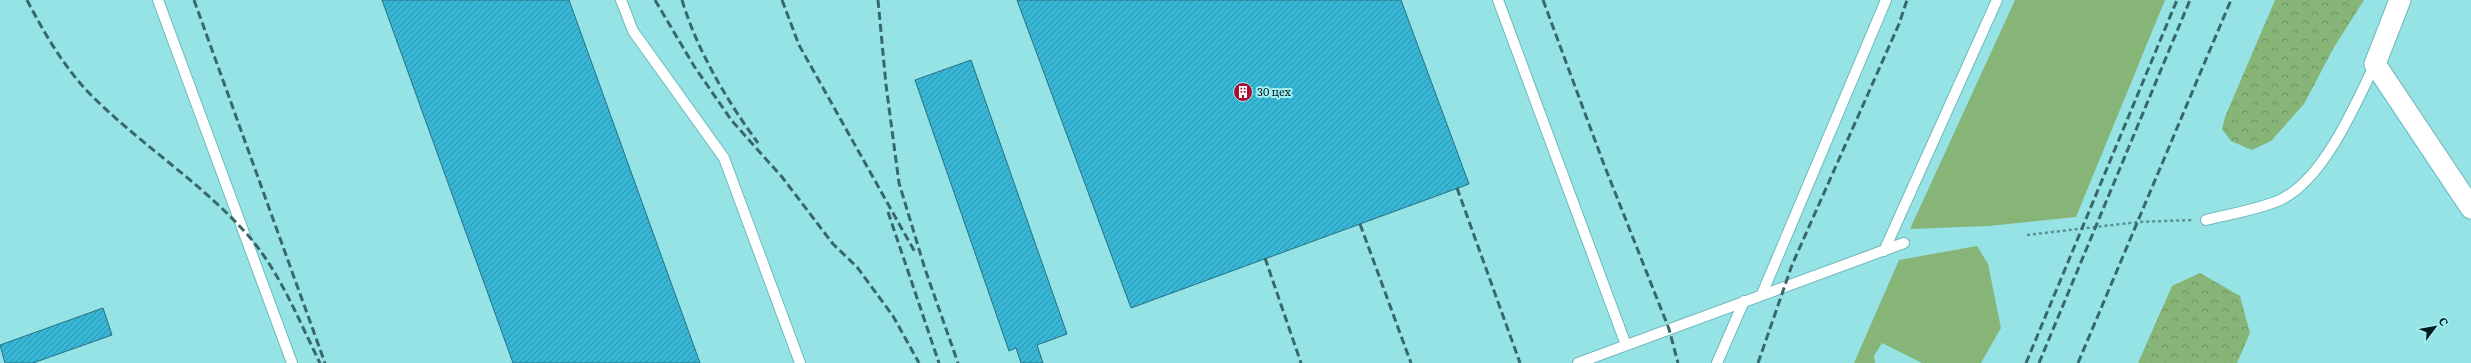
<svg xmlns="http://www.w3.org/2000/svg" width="2471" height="363" viewBox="0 0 2471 363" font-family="Literata,serif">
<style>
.grass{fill:#87b578}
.forest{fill:url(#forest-crowns)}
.building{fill:url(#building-hatch);stroke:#287082}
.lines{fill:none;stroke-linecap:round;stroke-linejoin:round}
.service-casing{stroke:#6db8bb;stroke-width:12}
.minor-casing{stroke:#6db8bb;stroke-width:23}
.path{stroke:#579092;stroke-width:2.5;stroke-dasharray:3 3;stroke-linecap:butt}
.service{stroke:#fff;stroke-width:10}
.minor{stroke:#fff;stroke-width:21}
.rail{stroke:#39686a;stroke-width:3;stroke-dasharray:8 4;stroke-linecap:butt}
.labels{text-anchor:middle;stroke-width:4;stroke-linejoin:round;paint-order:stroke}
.poi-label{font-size:11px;fill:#001e1f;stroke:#a3f0f2;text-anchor:start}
</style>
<defs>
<pattern id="forest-crowns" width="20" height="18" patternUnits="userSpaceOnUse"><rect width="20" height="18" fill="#87b578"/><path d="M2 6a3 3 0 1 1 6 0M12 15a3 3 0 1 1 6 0" fill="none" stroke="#6c9362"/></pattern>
<pattern id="building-hatch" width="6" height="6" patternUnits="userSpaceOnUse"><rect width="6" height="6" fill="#37b6d6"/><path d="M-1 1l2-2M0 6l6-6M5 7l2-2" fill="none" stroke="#2c93ad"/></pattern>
</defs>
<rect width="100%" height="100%" fill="#96e3e5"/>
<!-- grass -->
<path class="grass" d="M2015 0H2165L2076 217 1989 226 1910 229Z
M1977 246 1988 264 2001 328 1981 363H1922L1882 343 1874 356 1875 363H1854L1899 260Z"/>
<!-- forest -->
<path class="forest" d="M2275 0H2364L2333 49 2304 104 2271 141 2252 150 2231 141 2222 129 2225 117Z
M2200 273 2240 296 2250 333 2237 363H2138L2172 286Z"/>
<!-- building -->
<path class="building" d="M382 0H569L700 363H513Z
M1017 0H1401L1469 184 1131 308Z
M971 60 1067 334 1037 345 1043 363H1021L1016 348 1009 351 915 80Z
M103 308 112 335 33 363H5L0 345Z"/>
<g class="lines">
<!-- service casing -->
<g class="service-casing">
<path id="service" d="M158 0 292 363
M621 0 633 31 724 158 800 363
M1498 0 1626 345
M2206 220C2226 215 2265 208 2282 199 2325 177 2355 105 2375 64
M1884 251 1997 0
M1762 294 1886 0
M1578 363 1904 243
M1717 363 1744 301"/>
</g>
<!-- minor casing -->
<g class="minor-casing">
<path id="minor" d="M2400 0 2375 64 2471 208"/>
</g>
<!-- path -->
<path class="path" d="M2027 235 2138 222 2193 220"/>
<!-- service -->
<use href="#service" class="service"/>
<!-- minor -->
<use href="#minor" class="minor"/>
<!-- rail -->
<path class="rail" d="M27 0C45 35 67 72 95 99 143 146 200 182 245 232 279 269 298 319 320 363
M194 0 325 363
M655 0 694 66 732 121 782 177 833 244 857 267 893 316 919 363
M682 0C697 50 727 101 758 143
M782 0 799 45 916 254
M878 0 886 85 899 183 925 269 958 363
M1543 0 1603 162 1669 329 1678 363
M1457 188 1520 363
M888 212 939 363
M1360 224 1411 363
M1265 258 1301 363
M1758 363 1792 265 1899 24 1907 0
M2026 363 2177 0
M2039 363 2190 0
M2078 363 2231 0"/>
</g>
<!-- icons -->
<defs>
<g id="building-disc" transform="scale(1)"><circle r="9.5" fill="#a70d30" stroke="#a3f0f2"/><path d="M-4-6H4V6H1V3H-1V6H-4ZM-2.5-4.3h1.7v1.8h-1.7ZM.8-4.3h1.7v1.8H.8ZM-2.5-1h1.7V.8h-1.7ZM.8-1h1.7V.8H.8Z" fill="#fff"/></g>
</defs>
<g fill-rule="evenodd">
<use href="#building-disc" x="1243" y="92"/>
</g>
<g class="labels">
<!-- poi labels -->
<g class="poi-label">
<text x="1257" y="96">30 цех</text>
</g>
</g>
<!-- north arrow -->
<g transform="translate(2435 327) rotate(58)" stroke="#a3f0f2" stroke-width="3" paint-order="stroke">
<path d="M0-3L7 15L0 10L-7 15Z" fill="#001e1f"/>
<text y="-6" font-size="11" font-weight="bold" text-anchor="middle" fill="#001e1f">С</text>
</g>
</svg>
